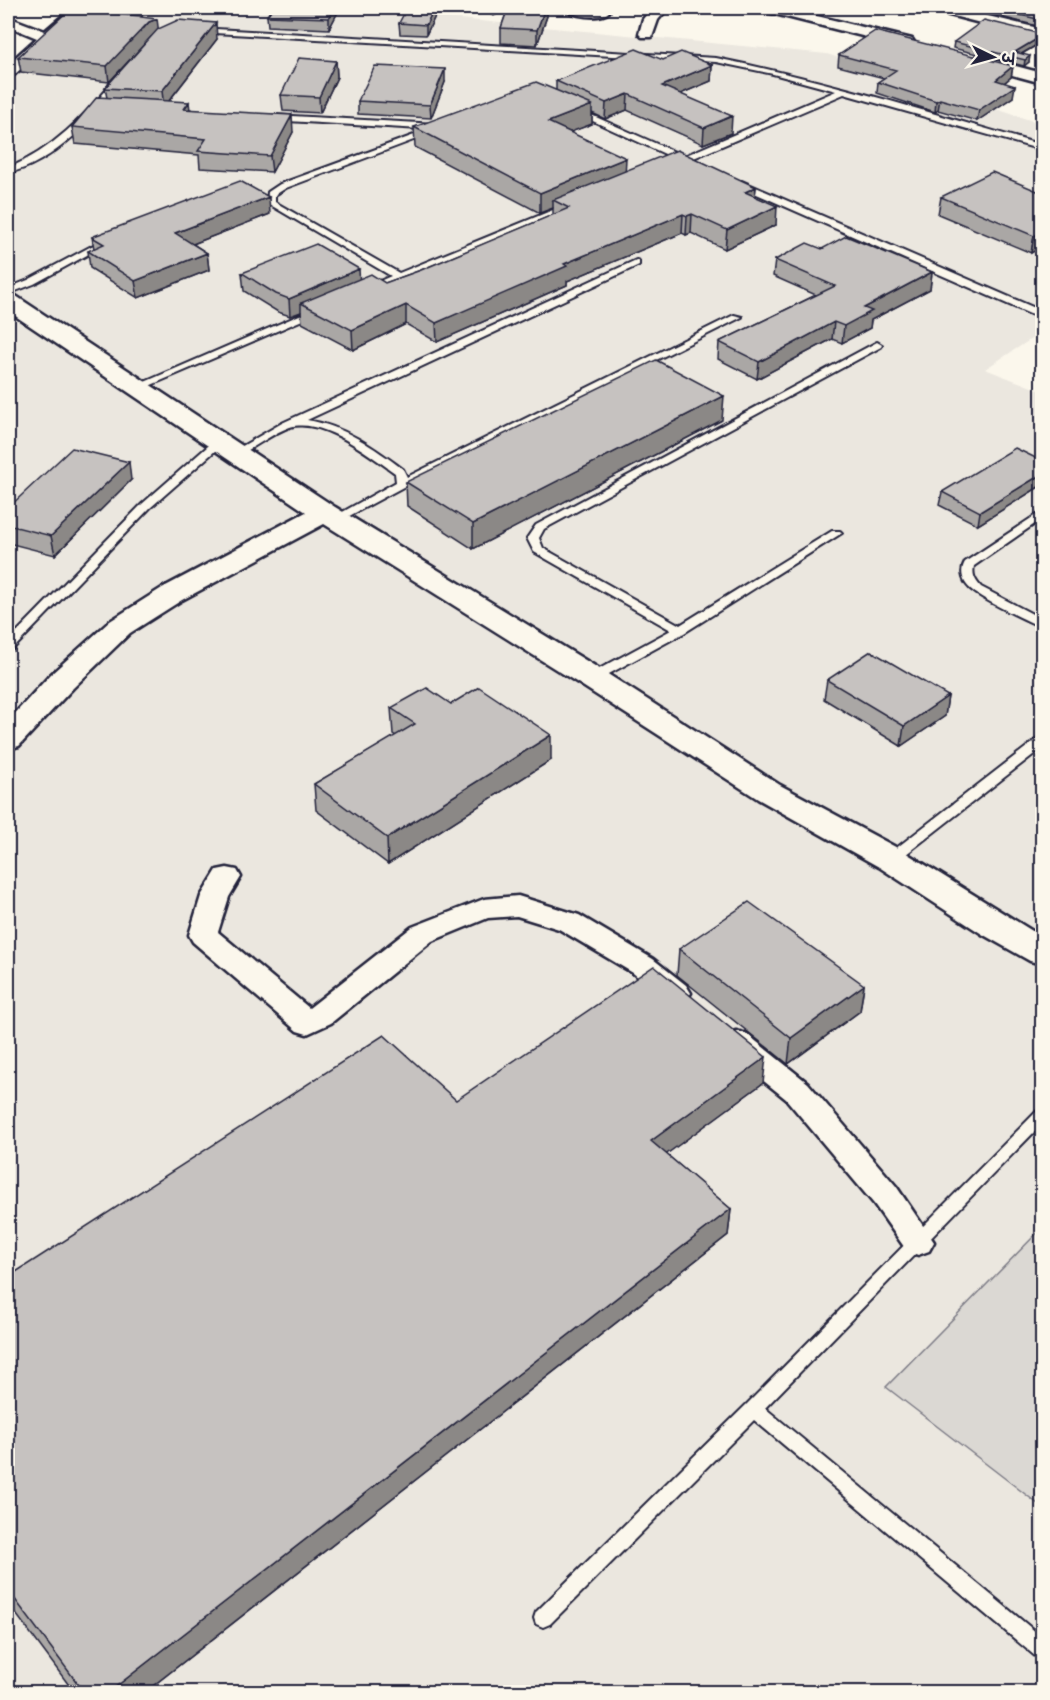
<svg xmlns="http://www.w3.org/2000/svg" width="1050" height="1700" viewBox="0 0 1050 1700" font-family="Pangolin,'Playpen Sans Deva',sans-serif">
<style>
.built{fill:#ebe7df}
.green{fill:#dbd8d3;stroke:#7e7d87;stroke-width:1.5}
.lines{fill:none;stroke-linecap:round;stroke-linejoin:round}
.lane-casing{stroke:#22223b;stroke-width:4}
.street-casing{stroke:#22223b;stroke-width:5}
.secondary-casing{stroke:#22223b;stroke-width:5}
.lane{fill:#fbf7ec;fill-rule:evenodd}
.street{fill:#fbf7ec;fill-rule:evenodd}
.secondary{fill:#fbf7ec;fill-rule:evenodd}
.wall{fill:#aaa7a5;stroke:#22223b;stroke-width:1.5}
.shaded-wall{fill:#8b8886;stroke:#22223b;stroke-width:1.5}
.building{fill:#c6c2c0;stroke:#22223b;stroke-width:1.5}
</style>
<rect width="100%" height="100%" fill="#fbf7ec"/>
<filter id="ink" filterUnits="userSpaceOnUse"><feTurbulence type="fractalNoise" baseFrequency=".0167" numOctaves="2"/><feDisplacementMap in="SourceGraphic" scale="12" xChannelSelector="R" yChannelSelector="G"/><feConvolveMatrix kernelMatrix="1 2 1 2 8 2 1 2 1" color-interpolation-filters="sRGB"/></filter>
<g filter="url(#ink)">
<!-- built -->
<path class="built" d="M85 8H343L827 54 1042 124V332L985 369 1042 391V1692H8V66Z"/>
<!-- green -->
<path class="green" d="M1042 1228V1507L886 1387Z"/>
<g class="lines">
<!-- lane casing -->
<g class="lane-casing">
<path id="lane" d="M199 28 716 58C826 80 934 114 1042 145V150L844 94 675 166 671 163 676 159 573 112 580 110 684 156 836 91 773 74 716 62 196 32 195 30Z
M116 79 123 81C94 118 55 163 8 173V168C53 150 84 116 116 79Z
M274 115 437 124 441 127 437 130 271 120 270 118Z
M428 130 435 132 286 188 275 195V202L399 273 565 205 572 207 369 292 364 289 366 287 391 276 267 203 268 192 280 184Z
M736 181H742L1042 311V317L1030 314 736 185Z
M101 241 109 243 34 284 8 294V288L28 280Z
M636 260 639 261V265L307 420C344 426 373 447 403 469L407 477 734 315 742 317 405 486 340 521H332L330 519 396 482 395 473C369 455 324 418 290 427 273 433 257 446 241 454H233L232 452 282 423Z
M318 307 321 308V312L142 389 138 390 133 387Z
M877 342 882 345 881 347 544 529 539 538 543 548 680 625 832 531H840L842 533 684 633 596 681H588L586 678 588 675 671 630 534 552 527 538 536 525Z
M220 438 225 441 224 443 150 508 12 650 8 651V641L142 504 216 439Z
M1042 511V519L974 566C972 575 975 580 981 587L1042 619V627C1030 623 982 599 973 591 963 584 959 572 965 562Z
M1042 738V748L896 862H886L884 859 886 856 1037 739Z
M1042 1109V1124L765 1408 1042 1637V1658L1035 1656 754 1420 550 1624 543 1627 536 1624 534 1618 536 1612 747 1404 1037 1111Z"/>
</g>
<!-- street casing -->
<g class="street-casing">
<path id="street" d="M72 8H88L14 75 8 77V64L37 38 8 26V17L45 31Z
M487 8H503L494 14 489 12Z
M563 8H601L609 12C600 20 571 16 563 8Z
M652 8H668L658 20 652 37H642L639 34 643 19Z
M760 8H784L912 39 914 42 906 47 763 11Z
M931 8H955L1042 29V39L934 11Z
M978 56 1042 73V83L972 64 970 61Z
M227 868 237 870 241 877 229 897 218 932 309 1008 412 927 484 899 518 896 579 915 653 959 686 985 691 993 686 1001 676 1004 666 1001 633 973 559 929 517 916 488 918 432 941 331 1023 307 1034 297 1031 193 942 189 935 201 896 217 870Z
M736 1031 747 1034 808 1083 896 1186 934 1242 929 1251 918 1255 907 1251 874 1204 786 1099 725 1050 721 1042 725 1034Z"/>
</g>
<!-- secondary casing -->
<g class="secondary-casing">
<path id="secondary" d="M8 294 16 296 335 507 603 671 780 785 903 851 1042 937V964L1030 961 982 934 879 867 758 799 581 685 324 524 182 600 130 633 73 688 19 746 8 749V721L51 674 110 621 162 588 306 512 8 311Z"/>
</g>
<!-- lane -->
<use href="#lane" class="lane"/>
<!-- street -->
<use href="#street" class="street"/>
<!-- secondary -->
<use href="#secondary" class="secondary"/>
</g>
<!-- wall -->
<path class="wall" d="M272 8H340L329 29 268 26 267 16Z
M508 8H547V16L537 45 501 43V28Z
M1042 8V27L997 16 998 10Z
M438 10 426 35 400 34 399 23Z
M142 16V17L158 29 217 39 169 101 190 109 293 132 272 172 200 168 199 155 75 144 72 127 107 98 105 88 140 49 109 82 21 72 18 57Z
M1042 34V42L1022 54 1029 62 1024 66 953 48 954 42Z
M839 55 1013 66 1011 77 1004 83 1013 97 977 121 938 110 935 112 877 93 878 82 884 78 838 66Z
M663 60 712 65 711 81 680 94 731 133 703 144 627 110 605 119 592 113V124L570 132 625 171 756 187 755 196 776 225 725 249 691 233 686 235 682 233 567 281V285L437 342 406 324 353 350 302 323 301 312 290 316 278 312 244 291 242 273 360 279 385 283 421 270 553 215V208L540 213 415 147 414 127 556 90V81Z
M336 61 337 77 320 113 283 111 281 95Z
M445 82 431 118 358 114V101Z
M1042 193 1031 253 938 214 941 197Z
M270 214 193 244 207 253 209 270 138 298 90 268 88 251 94 249 92 237Z
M822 249 932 272 930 289 871 320 870 328 842 343 832 339 757 379 718 359 719 342 816 295 773 276 775 260Z
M722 420 473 549 407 506 406 482Z
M1042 461V485L978 525 939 505 942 492Z
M131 480 55 555 8 543V508Z
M827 680 948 696 945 716 901 746 824 699Z
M451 704 551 760 388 864 316 810 314 784 396 736 393 734 391 708Z
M679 949 864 985 860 1011 788 1064 677 975Z
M763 1083 666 1154 731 1209 728 1235 145 1692H74L8 1603V1277L456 1100Z"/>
<!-- shaded-wall -->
<path class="shaded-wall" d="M334 8H340L329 29V18Z
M434 8H438V10L426 35V25Z
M545 8H547V16L537 45V30Z
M142 16 144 28 149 22 157 19 159 34 151 37 109 82 107 66Z
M216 23 217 39 164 107 162 91Z
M1042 36V42L1016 57 1015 52Z
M1030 56 1029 62 1024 66 1025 60Z
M336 61 337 77 320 113 319 97Z
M712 65 711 81 661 102 662 86Z
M1013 66 1011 77 994 91 996 80Z
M445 69V82L431 118 430 105Z
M1015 86 1013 97 977 121 979 110Z
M628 94 627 110 605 119 606 103Z
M940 99 938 110 935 112 936 101Z
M189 102 191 118 184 109Z
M592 105V124L547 141 548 122Z
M292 115 293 132 272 172 270 156Z
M732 116 731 133 703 144 704 128Z
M626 158 625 178 553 200V208L540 213V193Z
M756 187 754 206 745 192Z
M269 197 270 214 177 250 175 233Z
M777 206 776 225 725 249 727 230Z
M683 214 682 233 567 281V285L437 342 436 323 564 264Z
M692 214 691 233 686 235 687 216Z
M1042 232V247L1031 253 1034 236Z
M207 253 209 270 138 298 135 281Z
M359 269 360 287 301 303V312L290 316 289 299Z
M932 272 930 289 871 320 870 328 842 343 844 326 864 308Z
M406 305V324L353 350 352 330Z
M834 322 832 339 757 379 759 362Z
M724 396 722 420 473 549V524Z
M129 462 131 480 55 555 51 536Z
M1042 474V485L978 525 980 512Z
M948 696 945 716 901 746 904 726Z
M551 735V760L388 864 387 838Z
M864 985 860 1011 788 1064 791 1038Z
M766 1057 763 1083 649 1167 651 1141Z
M731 1209 728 1235 145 1692H109Z"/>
<!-- building -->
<path class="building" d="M272 8H334L329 18 267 16Z
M407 8H434L426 25 399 23Z
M508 8H545L537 30 501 28Z
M1001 8H1042V20L998 10Z
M69 10 142 16 141 17 157 19 149 22 107 66 18 57Z
M178 20 216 23 162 91 105 88 158 29Z
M984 20 1042 34V36L1015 52 1030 56 1025 60 954 42Z
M875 31 1013 66 996 80 1015 86 979 110 940 99 936 101 878 82 896 70 839 55Z
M636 49 663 60 681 52 712 65 662 86 732 116 704 128 628 94 606 103 556 81Z
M299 58 336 61 319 97 281 95Z
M375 66 445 69 430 105 358 101Z
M536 82 592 105 548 122 626 158 540 193 414 127Z
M97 97 189 102 184 109 292 115 270 156 198 151 206 139 72 127Z
M677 150 756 187 745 192 777 206 727 230 692 214 687 216 683 214 564 264 567 266 436 323 406 305 352 330 301 303 371 274 385 283 421 270 569 208 553 200Z
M992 172 1042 193V232L1034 236 941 197Z
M240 181 269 197 175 233 207 253 135 281 88 251 104 244 92 237 94 236Z
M846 236 932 272 864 308 872 311 844 326 834 322 759 362 719 342 835 286 775 260 807 243 822 249Z
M316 244 359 269 289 299 276 294 242 273Z
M656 360 724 396 473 524 406 482Z
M72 448 129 462 51 536 8 525V508Z
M1015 448 1042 461V474L980 512 942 492Z
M871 651 948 696 904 726 827 680Z
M479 687 551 735 387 838 314 784 415 724 391 708 427 688 451 704Z
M749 902 864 985 791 1038 679 949Z
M654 966 766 1057 651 1141 731 1209 109 1692H84L8 1590V1277L384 1035 456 1100Z"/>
</g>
<!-- margin -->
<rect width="1050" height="1700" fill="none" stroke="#fbf7ec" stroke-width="30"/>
<rect x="15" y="15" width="1020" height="1670" fill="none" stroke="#22223b" stroke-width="2" filter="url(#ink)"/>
<!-- north arrow -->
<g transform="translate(993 57) rotate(95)" stroke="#fbf7ec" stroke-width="4.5" paint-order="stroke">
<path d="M0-4.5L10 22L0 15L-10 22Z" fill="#22223b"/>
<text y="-9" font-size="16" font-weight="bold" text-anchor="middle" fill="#22223b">उ</text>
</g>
</svg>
